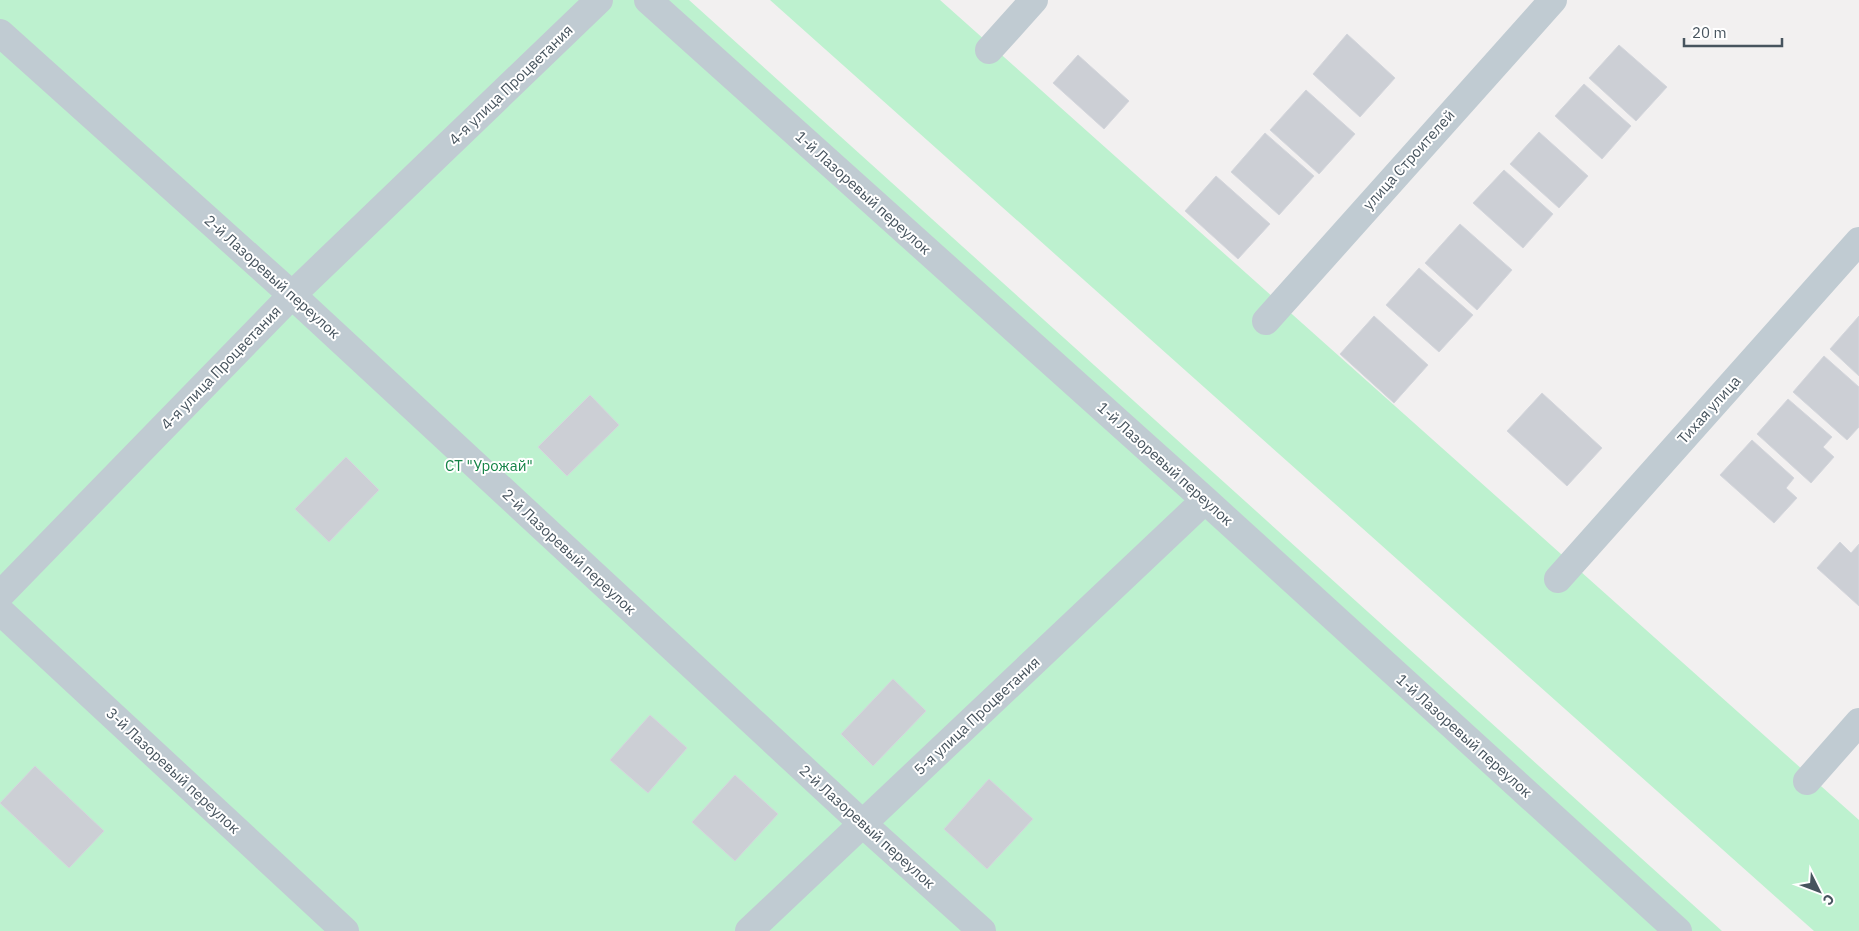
<svg xmlns="http://www.w3.org/2000/svg" width="1859" height="931" viewBox="0 0 1859 931" font-family="'IBM Plex Sans',sans-serif">
<style>
.green{fill:#bdf1cf}
.building{fill:#cccfd5;stroke:#d4d6dc}
.lines{fill:none;stroke-linecap:round;stroke-linejoin:round}
.minor{stroke:#c0cbd2;stroke-width:28}
.labels{text-anchor:middle;stroke-width:4;stroke-linejoin:round;paint-order:stroke}
.street-label{font-size:15px;fill:#47545e;stroke:#fff}
.park-label{font-size:15px;fill:#148346;stroke:#fff}
</style>
<rect width="100%" height="100%" fill="#f2f0f0"/>
<!-- green -->
<path class="green" d="M0 0H689L1722 931H0Z
M770 0H940L1859 820V931H1814Z"/>
<!-- building -->
<path class="building" d="M1347 34 1395 78 1360 117 1313 74Z
M1619 45 1667 87 1636 121 1589 78Z
M1078 55 1129 101 1104 129 1053 83Z
M1584 84 1631 126 1602 159 1555 116Z
M1306 90 1355 134 1319 174 1270 130Z
M1539 132 1588 176 1559 208 1510 164Z
M1265 133 1314 176 1279 215 1231 172Z
M1504 170 1553 214 1523 248 1473 203Z
M1216 176 1270 224 1238 259 1185 211Z
M1460 224 1512 270 1477 310 1425 263Z
M1419 268 1473 315 1439 352 1386 305Z
M1374 316 1428 365 1394 403 1340 354Z
M1859 316V376L1830 349Z
M1824 356 1859 387V427L1847 440 1793 392Z
M1542 393 1602 448 1567 486 1507 431Z
M590 395 619 425 567 476 538 447Z
M1788 399 1832 437 1823 447 1834 457 1811 483 1757 434Z
M1752 440 1794 478 1786 488 1797 498 1774 523 1720 475Z
M346 457 379 490 329 542 295 509Z
M1840 542 1851 553 1859 544V606L1817 568Z
M893 679 926 711 873 766 841 734Z
M650 715 687 748 648 793 610 760Z
M35 766 104 831 69 868 0 803Z
M735 775 778 814 735 861 692 822Z
M989 779 1033 819 987 869 944 829Z"/>
<g class="lines">
<!-- minor -->
<path class="minor" d="M648 0 1205 500 1678 931
M0 33 292 295 863 824 982 931
M989 50 1034 0
M1266 321 1553 0
M1558 579 1859 241
M0 595 292 295 599 0
M0 611 345 931
M1807 781 1859 722
M749 931 1205 500"/>
</g>
<g class="labels">
<!-- street labels -->
<g class="street-label">
<text transform="translate(511 85) rotate(-44)" y="5">4-я улица Процветания</text>
<text transform="translate(1409 160) rotate(-48)" y="5">улица Строителей</text>
<text transform="translate(863 193) rotate(42)" y="5">1-й Лазоревый переулок</text>
<text transform="translate(272 277) rotate(42)" y="5">2-й Лазоревый переулок</text>
<text transform="translate(221 368) rotate(-46)" y="5">4-я улица Процветания</text>
<text transform="translate(1709 410) rotate(-48)" y="5">Тихая улица</text>
<text transform="translate(1165 464) rotate(42)" y="5">1-й Лазоревый переулок</text>
<text transform="translate(569 552) rotate(43)" y="5">2-й Лазоревый переулок</text>
<text transform="translate(977 716) rotate(-43)" y="5">5-я улица Процветания</text>
<text transform="translate(1464 736) rotate(42)" y="5">1-й Лазоревый переулок</text>
<text transform="translate(173 771) rotate(43)" y="5">3-й Лазоревый переулок</text>
<text transform="translate(867 827) rotate(42)" y="5">2-й Лазоревый переулок</text>
</g>
<!-- park labels -->
<g class="park-label">
<text x="489" y="471">СТ "Урожай"</text>
</g>
</g>
<!-- north arrow -->
<g transform="translate(1819 891) rotate(132)" stroke="#ffffff" stroke-width="4" paint-order="stroke">
<path d="M0-4L9 19L0 12L-9 19Z" fill="#47545e"/>
<text y="-8" font-size="14" font-weight="bold" text-anchor="middle" fill="#47545e">С</text>
</g>
<!-- scale -->
<path d="M1684 38v8h98v-8" fill="none" stroke="#47545e" stroke-width="2.5"/>
<text x="1692" y="38" font-size="15" fill="#47545e" stroke="#ffffff" stroke-width="4" paint-order="stroke">20 m</text>
</svg>
